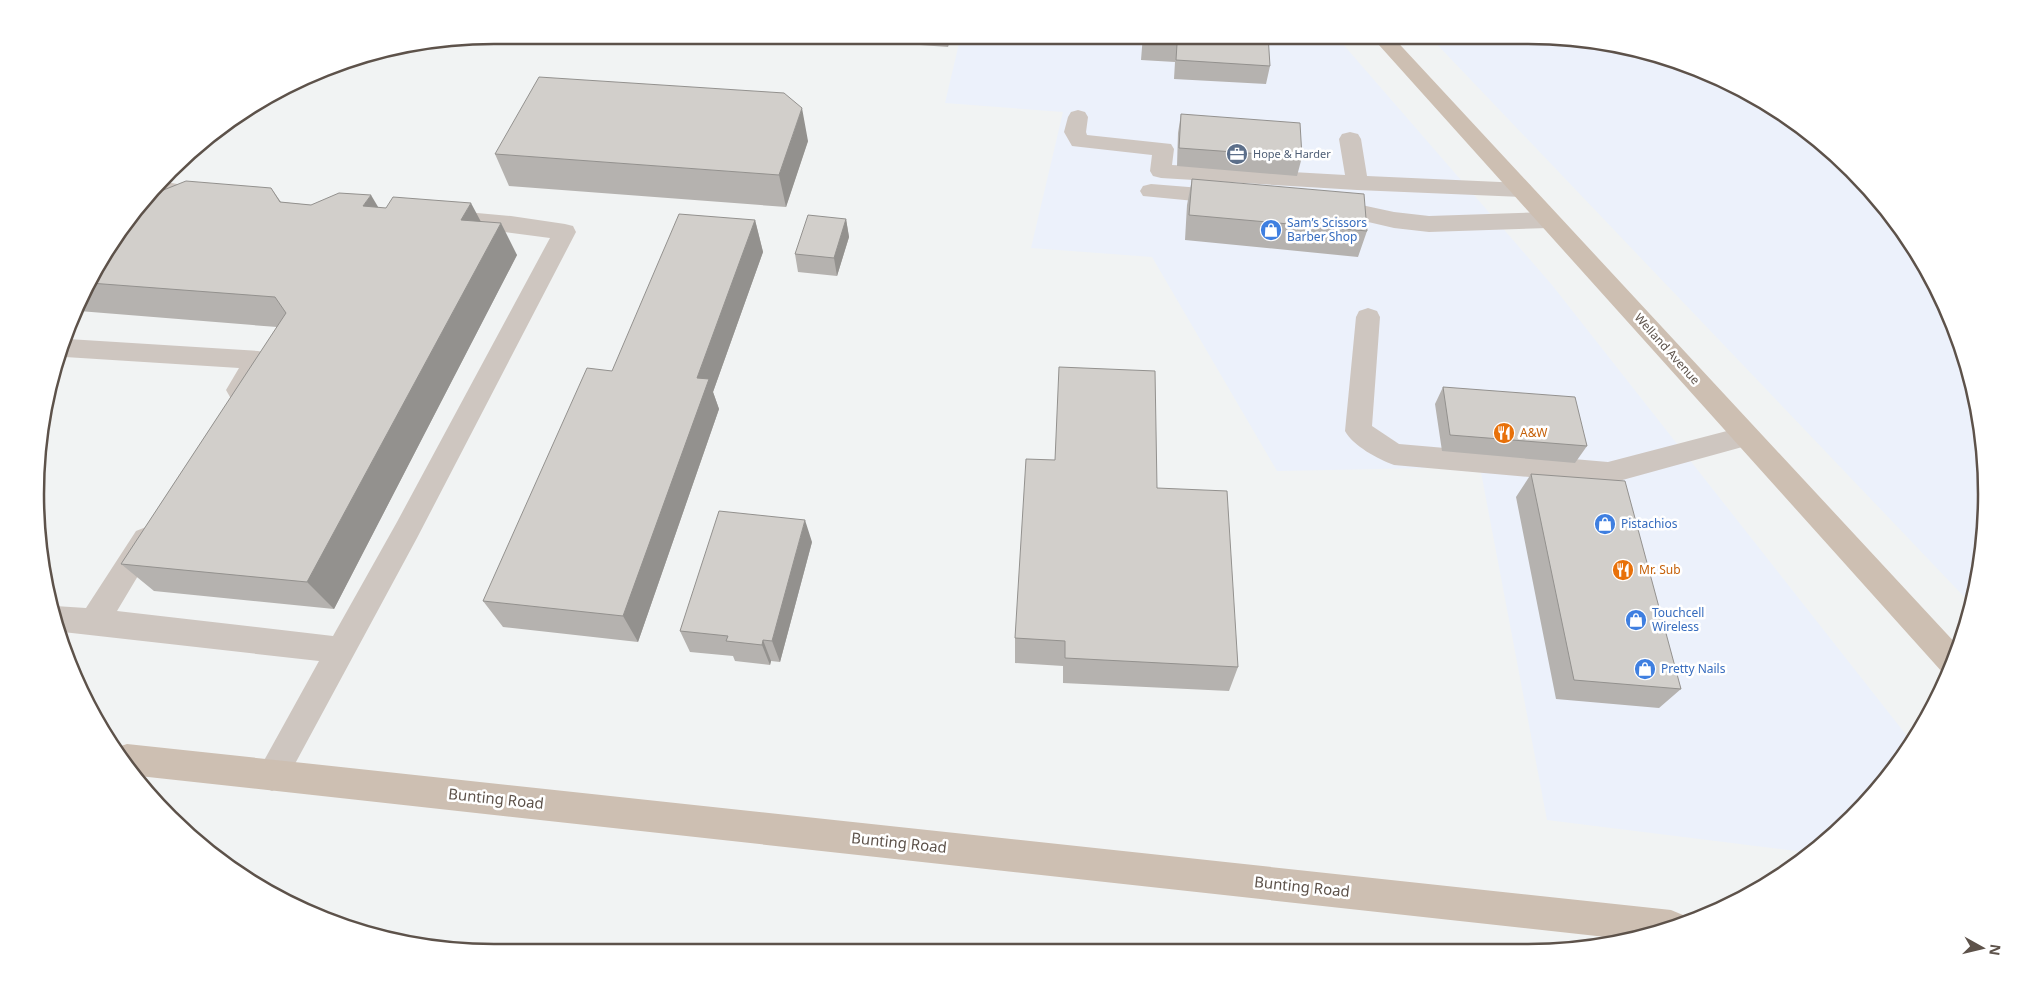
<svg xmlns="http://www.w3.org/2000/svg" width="2022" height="988" viewBox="0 0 2022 988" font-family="'Noto Sans',sans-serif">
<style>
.commercial{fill:#ecf1fb}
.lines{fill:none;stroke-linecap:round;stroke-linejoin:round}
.minor{fill:#cec6c0;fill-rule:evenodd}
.major{fill:#cdbfb2;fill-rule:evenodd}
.wall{fill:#b5b2af}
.shaded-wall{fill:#93918e}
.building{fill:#d2cfcb;stroke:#93918e}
.labels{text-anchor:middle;stroke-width:5;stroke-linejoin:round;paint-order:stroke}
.far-service-label{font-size:11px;fill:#4e5e75;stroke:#fff;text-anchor:start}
.shop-label{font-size:12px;fill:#366cbe;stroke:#fff;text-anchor:start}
.street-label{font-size:12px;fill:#5d524a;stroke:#fff}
.food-label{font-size:12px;fill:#c56008;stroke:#fff;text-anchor:start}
.near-street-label{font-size:15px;fill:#5d524a;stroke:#fff}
.rim{fill:none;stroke:#5d524a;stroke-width:2.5}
</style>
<rect width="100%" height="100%" fill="#f1f3f3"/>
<!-- commercial -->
<path class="commercial" d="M961 35H1335L1552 285 1911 741 1892 773 1813 853 1547 820 1480 467 1277 471 1152 257 1031 248 1063 112 945 103Z
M1428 35H1528L1618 44 1704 70 1783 113 1853 170 1910 239 1952 319 1978 405 1987 494 1978 584 1972 605Z"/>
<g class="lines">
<!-- minor -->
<path class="minor" d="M1078 110 1085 112 1088 117 1086 132 1087 135 1171 144 1174 149 1172 165 1345 175 1339 139 1342 134 1350 132 1358 134 1361 139 1367 176 1522 183 1530 185 1533 190 1530 195 1522 197 1357 190 1161 178 1153 176 1150 171 1152 155 1072 146 1064 132 1068 117 1071 112Z
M160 181 212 190 215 195 212 200 204 202 148 193Z
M1151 184 1226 190 1234 192 1237 197 1234 202 1226 204 1143 196 1140 191 1143 186Z
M1329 198 1394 212 1429 216 1548 212 1556 215 1559 220 1556 225 1548 228 1429 232 1394 228 1321 211 1318 206 1321 201Z
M444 210 511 216 565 224 573 226 576 232 417 538 283 786 272 791 261 786 256 775 319 661 63 632 55 606 86 608 136 531 146 527 156 531 160 539 117 611 333 636 397 522 550 238 436 223 433 218 436 213Z
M1368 308 1377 311 1380 317 1372 426 1399 444 1608 462 1746 426 1755 429 1759 436 1755 443 1746 446 1608 484 1394 465C1378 459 1353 446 1345 431L1356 317 1359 311Z
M68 339 258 351 267 353 271 360 248 397 239 400 230 397 226 390 239 368 65 357 62 356Z"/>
<!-- major -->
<path class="major" d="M1370 35H1391L1959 647 1949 675 1943 673Z
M127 744 1671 910 1683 915 1687 923 1624 939 139 776 118 747Z"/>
</g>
<!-- wall -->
<path class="wall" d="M877 35H950L948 47 878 42Z
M1143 35 1270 66 1266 84 1174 79 1175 62 1141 60Z
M1181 114 1302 157 1297 176 1177 166 1178 133Z
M808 141 786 207 509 186 495 154Z
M1192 179 1367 231 1358 257 1185 240 1187 205Z
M271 188 281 202 311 205 379 208 481 222 517 255 334 609 154 591 121 564 277 327 79 311 97 264 156 193Z
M846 219 849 237 837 276 798 272 795 254Z
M755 220 763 252 713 392 719 409 638 642 503 627 483 601 612 371Z
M1443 387 1587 446 1575 463 1442 451 1435 404Z
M1531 474 1681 689 1659 708 1556 699 1516 497Z
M1157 488 1238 667 1229 691 1063 683V666L1015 663V638Z
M812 542 780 662 771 661 770 665 735 661 733 656 690 652 680 631Z"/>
<!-- shaded-wall -->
<path class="shaded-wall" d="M947 35H950L948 47Z
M802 108 808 141 786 207 779 175Z
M371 195 390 227 363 206Z
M471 203 488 235 461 220Z
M846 219 849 237 837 276 834 258Z
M755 220 763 252 713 392 719 409 638 642 623 616 697 378Z
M501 223 517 255 334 609 307 582Z
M805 520 812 542 780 662 772 641Z
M763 640 771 661 770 665 762 645Z"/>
<!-- building -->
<path class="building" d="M1143 35H1268L1270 66 1176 60 1177 44 1143 41Z
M539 77 784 93 802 108 779 175 495 154Z
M1181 114 1300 123 1302 157 1179 148Z
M1192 179 1364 194 1367 231 1189 215Z
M186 181 271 188 280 202 311 205 339 193 371 195 363 206 386 208 393 197 471 203 461 220 501 223 307 582 121 564 286 313 275 297 90 283 97 264 148 193H156Z
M679 214 755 220 697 378 709 379 623 616 483 601 587 368 612 371Z
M808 215 846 219 834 258 795 254Z
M1059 367 1155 371 1157 488 1227 491 1238 667 1065 658V641L1015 638 1026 459 1055 460Z
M1443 387 1575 397 1587 446 1450 435Z
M1531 474 1625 481 1681 689 1574 680Z
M719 511 805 520 772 641 763 640 762 645 726 641 728 636 680 631Z"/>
<!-- icons -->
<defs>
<g id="office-disc" transform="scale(1.125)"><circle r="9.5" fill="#5c6f8a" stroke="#fff"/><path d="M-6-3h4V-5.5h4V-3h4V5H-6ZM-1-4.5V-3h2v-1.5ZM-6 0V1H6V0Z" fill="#fff"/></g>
<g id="shop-disc" transform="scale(1.125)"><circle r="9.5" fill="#3f7fe0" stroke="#fff"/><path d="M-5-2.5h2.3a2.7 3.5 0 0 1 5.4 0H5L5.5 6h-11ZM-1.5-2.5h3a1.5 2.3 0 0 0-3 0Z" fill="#fff"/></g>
<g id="restaurant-disc" transform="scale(1.125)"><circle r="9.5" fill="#e8710a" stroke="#fff"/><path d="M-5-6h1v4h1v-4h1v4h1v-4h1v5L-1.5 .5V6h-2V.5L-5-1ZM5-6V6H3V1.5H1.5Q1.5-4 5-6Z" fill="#fff"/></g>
</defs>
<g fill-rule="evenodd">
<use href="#office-disc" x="1237" y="154"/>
<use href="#shop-disc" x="1271" y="230"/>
<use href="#restaurant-disc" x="1504" y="433"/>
<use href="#shop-disc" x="1605" y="524"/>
<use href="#restaurant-disc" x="1623" y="570"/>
<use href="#shop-disc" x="1636" y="620"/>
<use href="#shop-disc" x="1645" y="669"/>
</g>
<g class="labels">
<!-- far-service labels -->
<g class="far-service-label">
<text x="1253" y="158">Hope &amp; Harder</text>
</g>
<!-- shop labels -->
<g class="shop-label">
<text x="1287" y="227">Sam’s Scissors<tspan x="1287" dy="14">Barber Shop</tspan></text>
<text x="1621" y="528">Pistachios</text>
<text x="1652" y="617">Touchcell<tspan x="1652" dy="14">Wireless</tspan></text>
<text x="1661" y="673">Pretty Nails</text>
</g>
<!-- street labels -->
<g class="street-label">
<text transform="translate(1667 349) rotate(48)" y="4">Welland Avenue</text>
</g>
<!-- food labels -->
<g class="food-label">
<text x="1520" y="437">A&amp;W</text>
<text x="1639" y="574">Mr. Sub</text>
</g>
<!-- near-street labels -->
<g class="near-street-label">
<text transform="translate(496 799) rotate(6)" y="5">Bunting Road</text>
<text transform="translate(899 843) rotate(6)" y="5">Bunting Road</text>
<text transform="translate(1302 887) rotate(6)" y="5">Bunting Road</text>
</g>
</g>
<!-- crop -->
<path d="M0 0H2022V988H0ZM494 44H1528A450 450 0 0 1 1978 494V494A450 450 0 0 1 1528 944H494A450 450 0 0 1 44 494V494A450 450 0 0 1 494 44Z" fill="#fff" fill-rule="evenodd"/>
<path class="rim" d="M494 44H1528A450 450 0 0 1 1978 494V494A450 450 0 0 1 1528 944H494A450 450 0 0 1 44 494V494A450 450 0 0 1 494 44Z"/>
<!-- north arrow -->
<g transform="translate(1982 948) rotate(98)" stroke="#ffffff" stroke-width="4" paint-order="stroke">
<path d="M0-4L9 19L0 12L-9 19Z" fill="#5d524a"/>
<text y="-8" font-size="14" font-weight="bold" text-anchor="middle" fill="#5d524a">N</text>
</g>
</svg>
